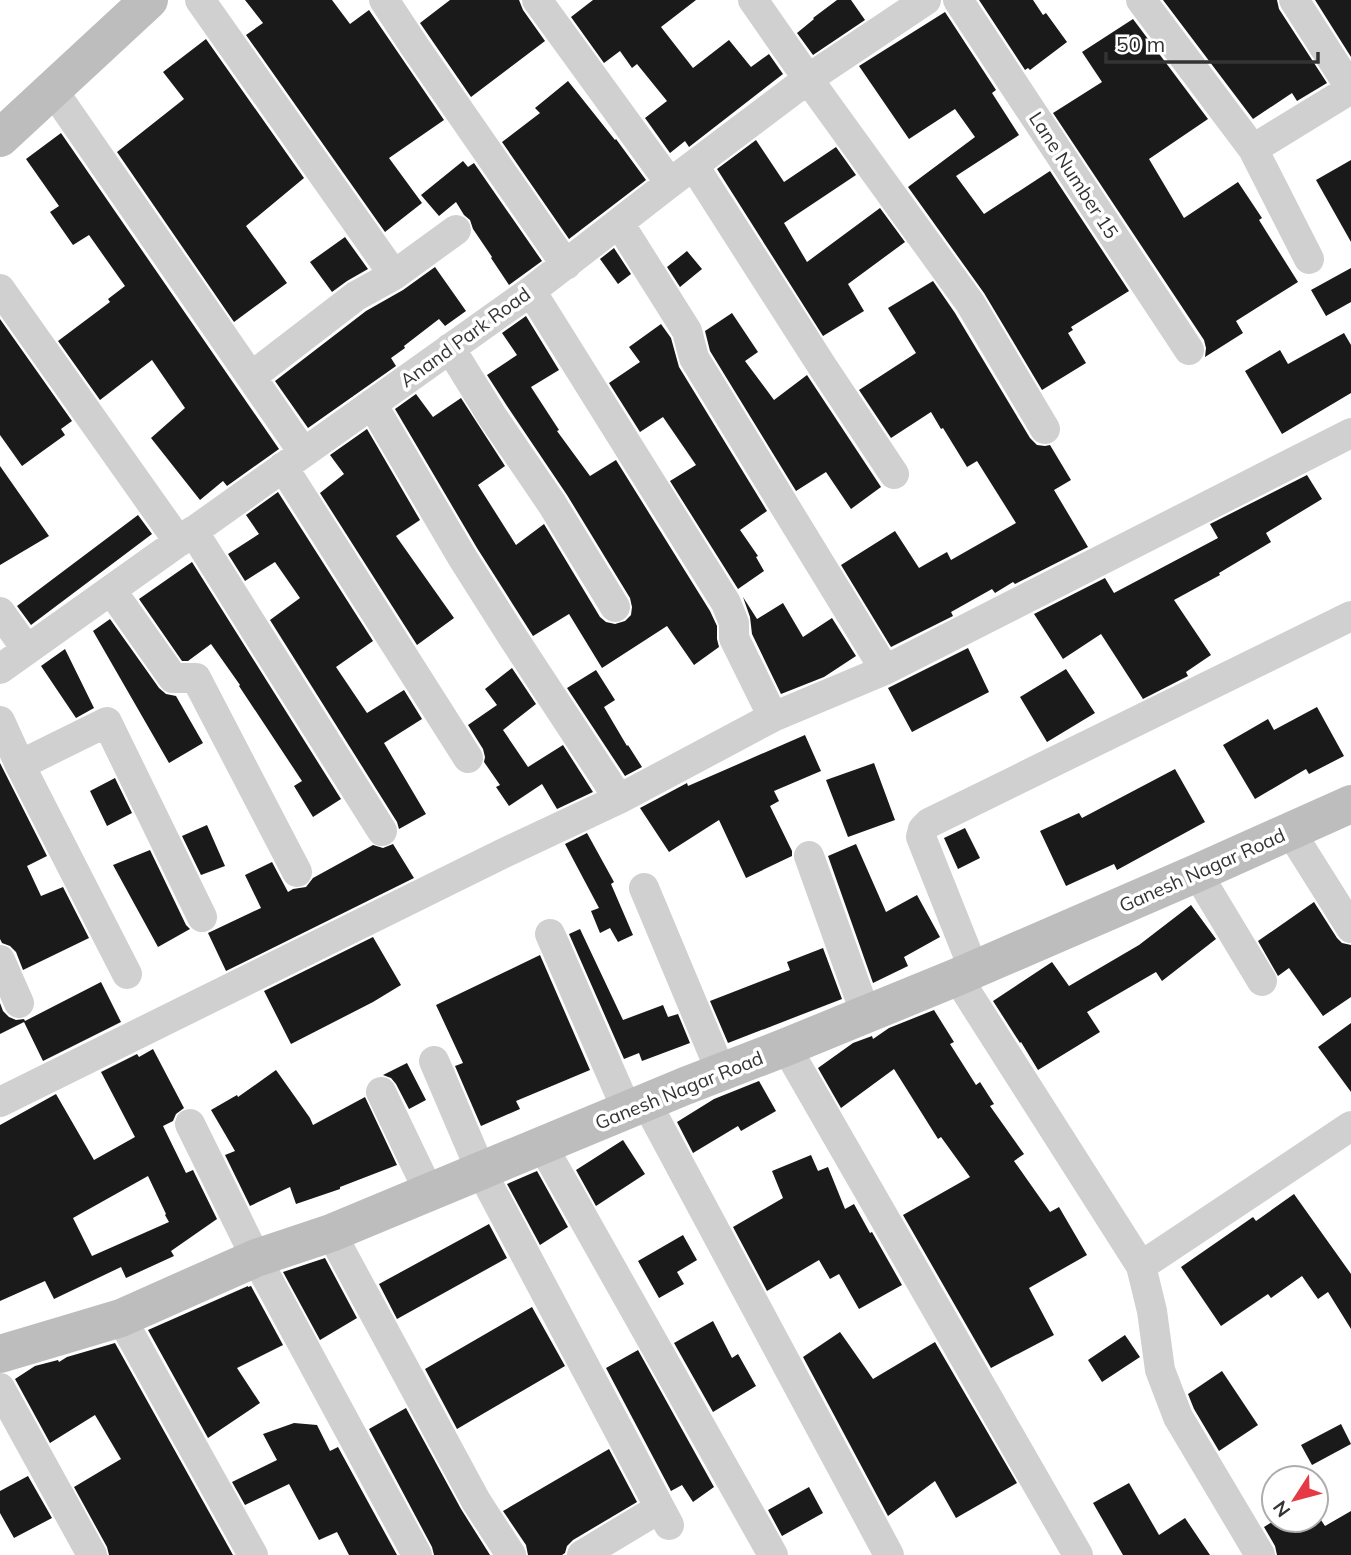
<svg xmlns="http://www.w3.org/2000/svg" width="1351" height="1555" viewBox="0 0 1351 1555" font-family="Mulish,sans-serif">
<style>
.building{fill:#1a1a1a;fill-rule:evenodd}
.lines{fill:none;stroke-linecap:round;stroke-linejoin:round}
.street{stroke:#d0d0d0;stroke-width:30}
.secondary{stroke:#bdbdbd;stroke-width:38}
.labels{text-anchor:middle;stroke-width:7;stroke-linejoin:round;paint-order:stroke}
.street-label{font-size:19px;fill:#333;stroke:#fff}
</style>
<rect width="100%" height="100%" fill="#fff"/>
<!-- building -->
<path class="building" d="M245 0H332L350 24 369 10 444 120 389 158 422 203 385 232 246 35 263 23Z
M450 0H519L523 10 545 41 471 97 420 23Z
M593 0H696L661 27 693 68 729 40 751 67 769 54 783 74 689 147 685 141 670 153 645 118 667 101 637 64 632 68 620 51 604 63 571 17Z
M837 0H851L865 20 813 55 797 33 814 19 813 18Z
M979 0H1033L1043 15 1046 13 1067 42 1030 70 1028 68 1025 70Z
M1163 0H1277L1279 9 1327 83 1297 101 1292 93 1253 119Z
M1315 0H1351V57Z
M945 12 996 90 992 93 1019 135 956 176 984 214 1050 171 1129 291 1071 327 1073 330 1068 333 1086 363 1042 390 984 293 908 187 975 137 955 109 909 139 859 66Z
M1133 19 1208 119 1149 159 1184 218 1238 182 1262 218 1259 220 1298 282 1236 321 1243 333 1205 357 1206 348 1204 340 1053 113 1102 82 1082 52Z
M206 39 304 178 246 226 287 283 234 322 117 152 184 99 163 72Z
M568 81 615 140 616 139 646 180 569 239 502 142 540 113 535 108Z
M61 133 279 449 227 486 223 481 200 500 151 438 185 408 152 360 100 400 58 341 110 302 108 299 125 286 89 235 73 245 50 212 59 206 26 159Z
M756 140 784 182 836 147 856 175 784 223 807 262 880 208 905 242 848 284 864 311 823 336 717 169Z
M1351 160V242L1316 180Z
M463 161 468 167 474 163 542 261 509 285 491 258 492 257 473 229 470 220 464 215 456 202 439 216 421 195Z
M345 237 368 269 347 281 332 292 310 262Z
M614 248 631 274 618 284 600 259Z
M687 251 702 269 680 287 667 267Z
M435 267 466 311 445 326 439 319 404 346 405 348 391 358 396 366 308 428 275 381 366 311 403 290Z
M1351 268V302L1326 316 1311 290Z
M933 281 955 313 1030 438 1037 445 1045 446 1050 445 1071 480 1054 490 1088 547 1015 584 1013 582 995 593 992 589 951 612 953 616 891 647 841 565 895 531 919 568 947 552 951 560 1016 523 977 461 967 467 943 428 941 429 931 412 891 438 859 390 916 353 888 308Z
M732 313 758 352 745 361 774 400 807 375 881 487 851 509 826 472 796 491 710 351 705 331Z
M526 316 559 370 531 387 559 430 557 431 590 476 616 460 710 611 717 626V639L719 647 694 665 667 626 602 668 569 614 533 636 477 548 395 409 416 394 433 417 461 398 505 466 478 485 516 545 544 524 600 617 606 622 615 624 625 621 631 615 632 607 630 598 567 495 507 406 487 375 517 355 502 333Z
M0 319 72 421 61 429 65 435 22 466 0 435Z
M661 324 671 338 679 367 767 511 740 530 758 556 756 557 764 571 738 589 670 481 696 465 663 417 640 432 609 383 640 362 629 347Z
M1344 333 1351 345V393L1282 434 1245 371 1280 350 1288 364Z
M367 429 420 520 396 536 454 618 417 645 320 493 344 474 330 455Z
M0 466 49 536 0 565Z
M1307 475 1322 499 1266 533 1271 542 1219 573 1220 575 1174 600 1211 655 1186 672 1188 676 1143 699 1101 634 1063 659 1034 614 1105 578 1114 593 1218 538 1210 524Z
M278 492 373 641 336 667 367 713 404 690 422 719 384 743 426 814 399 829 397 822 270 620 300 598 275 562 245 581 228 554 259 534 246 515Z
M138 515 152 534 31 625 17 606Z
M192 562 341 799 313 817 294 786 302 781 239 686 240 685 211 644 188 661H182L139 599Z
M743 597 757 619 783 603 803 637 832 618 856 656 824 677 781 694 752 634 750 617Z
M110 619 159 688 166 694 176 696 203 743 169 763 93 631Z
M968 648 989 692 912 732 888 688Z
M65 649 94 708 76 718 41 666Z
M512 668 536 704 503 730 528 767 563 745 593 792 557 809 542 784 509 806 496 787 500 785 484 762 485 757 483 749 468 725 497 705 485 689Z
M1066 669 1095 713 1047 742 1020 697Z
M596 670 615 700 604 707 627 746 628 745 642 767 625 776 567 688Z
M1317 707 1344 756 1309 774 1306 769 1255 799 1223 745 1268 719 1274 730Z
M805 735 821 771 774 791 779 801 770 806 792 851V856L746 878 719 820 669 852 640 808 687 783 688 786Z
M0 763 47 856 27 866 41 896 63 887 89 938 23 970 16 952 10 946 2 943 0 939Z
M874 763 895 820 848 837 826 780Z
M1175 769 1205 822 1117 870 1114 864 1066 886 1040 831 1079 813 1082 818Z
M115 778 132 813 107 826 90 791Z
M207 825 225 866 201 875 182 836Z
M965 828 980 858 958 869 944 838Z
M587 833 614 882 611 884 633 935 618 942 610 928 600 933 591 911 599 908 565 844Z
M393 844 414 878 226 971 208 933 261 908 245 875 272 862 288 892 293 889 306 887 313 878 373 845 383 848Z
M856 844 886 912 917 895 940 937 904 957 908 966 873 983 828 856Z
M150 850 186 925 190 929 158 947 113 865Z
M1314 902 1337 938 1342 943 1351 945V997L1323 1016 1289 968 1278 976 1258 941Z
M1191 905 1216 939 1162 981 1156 972 1087 1012 1100 1032 1038 1070 1021 1042 1020 1043 993 1001 1052 962 1069 986 1139 945Z
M580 929 623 1020 663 1005 668 1017 678 1014 690 1043 642 1061 639 1053 624 1059 569 934Z
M373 937 401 985 373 1002 291 1044 264 991Z
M823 948 842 999 728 1043 710 1001 790 970 787 962Z
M540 955 590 1070 516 1101 520 1109 481 1126 455 1066 463 1063 436 1005Z
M101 982 121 1022 43 1061 24 1022 0 1034V1003L3 1011 9 1017 16 1020 24 1019 25 1021Z
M934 1010 954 1042 950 1044 976 1085 980 1082 994 1104 990 1106 1024 1154 1014 1161 1050 1212 1059 1207 1087 1255 1029 1288 1054 1335 991 1368 903 1215 970 1177 941 1137 938 1139 894 1069 841 1108 818 1068 853 1043 872 1036 873 1039 889 1028Z
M1351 1023V1092L1318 1047Z
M153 1049 184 1108 176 1114 173 1121 163 1126 186 1173 193 1170 217 1219 171 1251 174 1256 126 1278 121 1267 54 1299 45 1281 0 1301V1125L56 1094 94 1160 135 1137 101 1072 137 1054 139 1057ZM148 1176 166 1214 165 1215 169 1222 92 1256 73 1218Z
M407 1063 426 1100 409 1109 396 1084 391 1078 383 1075Z
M276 1070 310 1118 313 1125 365 1097 397 1165 340 1187V1189L296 1204 290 1187 250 1206 225 1155 235 1151 211 1110 237 1095 238 1097Z
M759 1081 776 1111 741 1131 738 1126 693 1153 677 1122 714 1099Z
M623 1140 645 1174 596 1206 576 1170Z
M811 1155 818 1171 828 1167 845 1209 854 1204 870 1233 872 1232 902 1285 859 1309 839 1274 830 1279 819 1260 767 1291 733 1227 783 1198 772 1171Z
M537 1171 568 1227 540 1245 507 1184Z
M1294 1194 1351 1274V1329L1328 1292 1318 1299 1302 1276 1271 1298 1268 1294 1221 1326 1181 1267 1253 1217 1256 1221Z
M489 1224 507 1258 397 1319 379 1284Z
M683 1235 697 1260 677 1272 684 1284 659 1298 638 1261Z
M325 1258 357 1318 320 1340 283 1272Z
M248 1286V1287L251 1286 283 1345 237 1368 260 1403 208 1438 148 1330Z
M532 1307 565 1366 457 1429 425 1369Z
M713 1321 732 1358 738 1354 756 1386 713 1412 674 1343Z
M840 1332 873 1379 935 1342 1017 1483 956 1518 935 1481 888 1516 803 1357Z
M1125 1335 1140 1357 1102 1382 1088 1360Z
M115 1343 233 1555H109L107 1547 74 1487 121 1459 95 1415 50 1443 15 1379 35 1366 58 1360 59 1362 67 1357Z
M638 1350 714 1487 693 1502 682 1485 671 1491 606 1368Z
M1222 1371 1258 1425 1219 1451 1194 1409 1188 1394Z
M406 1408 461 1509 490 1555H434L432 1547 369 1429Z
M294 1423 317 1425 330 1451 338 1447 397 1555H349L337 1532 319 1540 289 1484 245 1505 232 1482 277 1460 263 1434Z
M1341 1424 1351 1444 1312 1465 1301 1445Z
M609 1449 637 1502 573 1540 567 1546 565 1553 562 1555H528L526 1545 503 1511Z
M28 1476 52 1518 14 1538 0 1513V1491Z
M1129 1483 1159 1535 1185 1518 1210 1555H1123L1093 1503Z
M809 1487 823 1513 782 1536 768 1510Z
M1351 1511V1555H1277L1275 1546 1264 1527 1275 1520H1321L1325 1526Z"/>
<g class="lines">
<!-- street -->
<path class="street" d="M200 0 394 275
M384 0 415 47 566 265
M537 0 670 183
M753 0 808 79 970 303 1045 429
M958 0 1189 350
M1141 0 1253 149 1309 259
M1294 0 1351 89
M52 89 303 452
M1253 149 1351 89
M694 166 822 366 894 474
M619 223 687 331 694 358 885 670
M0 289 179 542
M531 291 726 603 734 623V638L773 717
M450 348 492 416 552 504 615 607
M252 376 356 296 394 275 456 230
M372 404 462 557 512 636 619 799
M283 467 468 758
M193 531 382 831
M111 590 173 678H196L297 872
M0 612 27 650
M0 669 531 291 670 183 808 79 926 0
M0 721 20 765 127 974
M20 765 107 722 202 917
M1290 831 1351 928
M809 856 866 1015
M1197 873 1262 981
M644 888 721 1072
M550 934 627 1110
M0 960 19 1003
M974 970 921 837 923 829 929 823 1351 616
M957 977 1141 1266 1152 1311 1160 1370 1178 1417 1260 1555
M786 1047 1078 1555
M434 1061 481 1171 669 1525
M381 1092 429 1192
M0 1102 504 853 619 799 773 717 885 670 1351 433
M646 1102 889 1555
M190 1124 256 1258 417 1555
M542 1145 773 1555
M331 1233 476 1501 511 1555
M1141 1266 1351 1126
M121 1318 253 1555
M0 1388 92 1555
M582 1555 660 1508"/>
<!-- secondary -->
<path class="secondary" d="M0 138 149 0
M0 1354 121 1318 256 1258 331 1233 685 1086 786 1047 957 977 1197 873 1351 804"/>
</g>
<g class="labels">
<!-- street labels -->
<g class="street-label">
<text transform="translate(1074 175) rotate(57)" y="7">Lane Number 15</text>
<text transform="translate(465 337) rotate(-36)" y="7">Anand Park Road</text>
<text transform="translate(1202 870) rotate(-24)" y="7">Ganesh Nagar Road</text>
<text transform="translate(679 1090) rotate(-22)" y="7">Ganesh Nagar Road</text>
</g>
</g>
<!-- north arrow -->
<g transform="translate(1295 1499) rotate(234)"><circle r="33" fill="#ffffff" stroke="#adadad" stroke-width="2"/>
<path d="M0-5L12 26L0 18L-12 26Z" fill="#e63946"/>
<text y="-10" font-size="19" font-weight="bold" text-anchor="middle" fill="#333333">N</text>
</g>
<!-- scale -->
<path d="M1106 52v10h212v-10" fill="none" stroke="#333333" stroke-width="3.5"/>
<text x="1116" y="52" font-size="21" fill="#333333" stroke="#ffffff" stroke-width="5" paint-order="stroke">50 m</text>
</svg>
